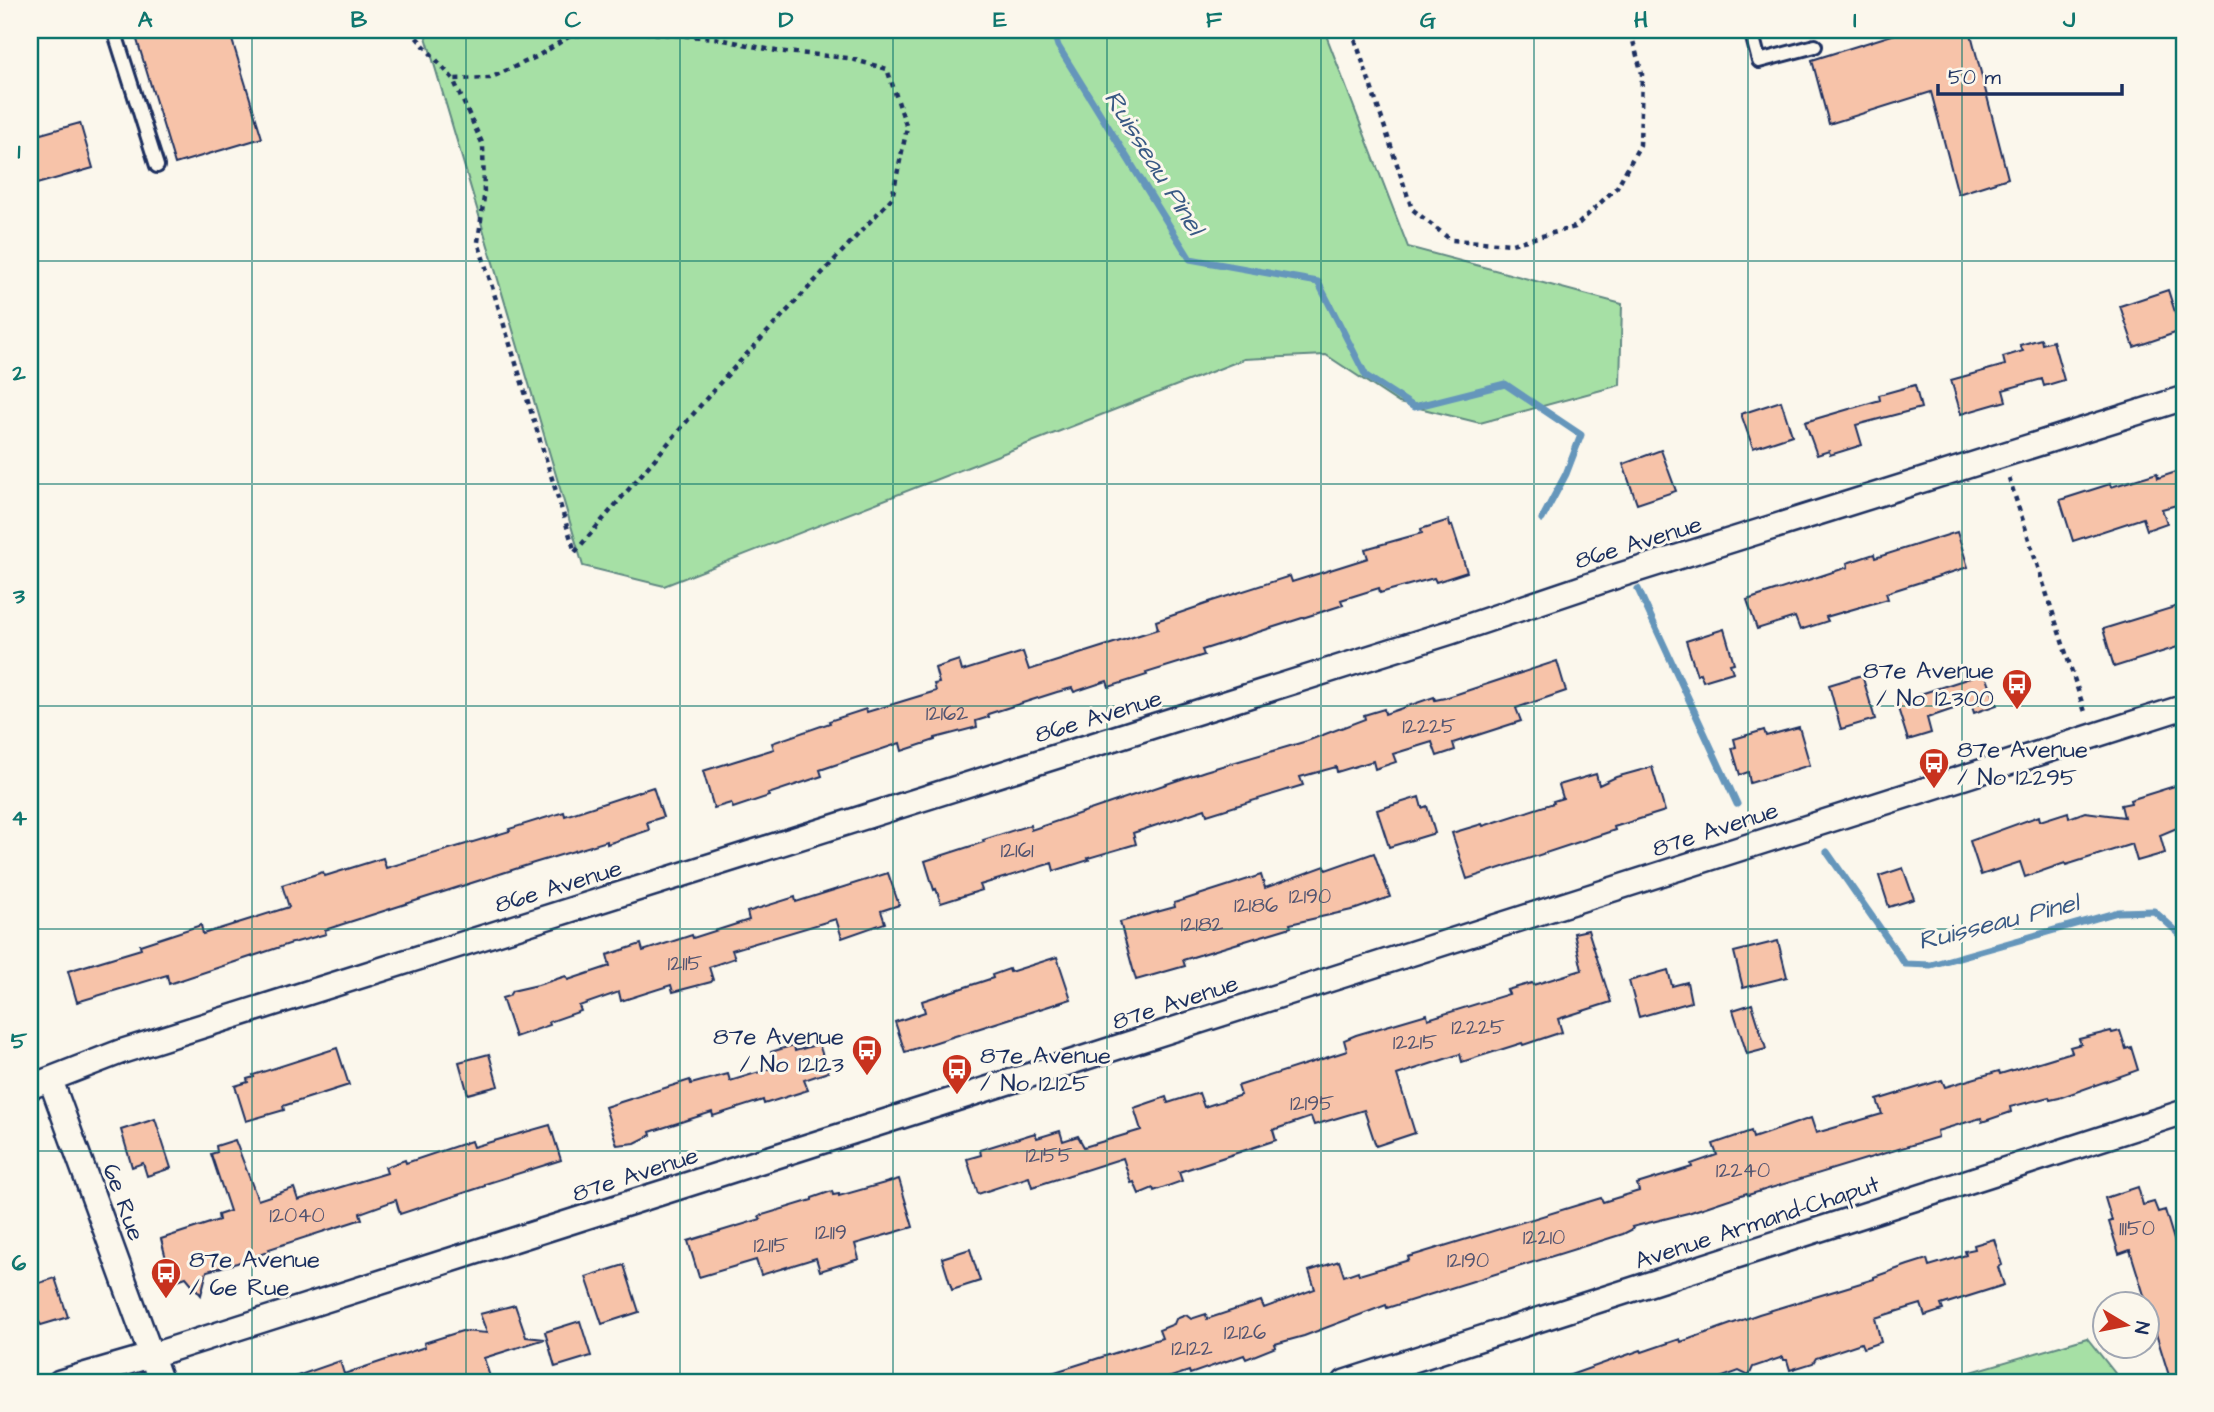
<svg xmlns="http://www.w3.org/2000/svg" width="2214" height="1412" viewBox="0 0 2214 1412" font-family="'Architects Daughter',sans-serif">
<style>
.green{fill:#a6e0a5;stroke:#608882;stroke-width:2}
.lines{fill:none;stroke-linecap:round;stroke-linejoin:round}
.stream{stroke:#6596bb;stroke-width:7}
.building{fill:#f7c3a9;stroke:#1b2f5e;stroke-width:2}
.lane-casing{stroke:#1b2f5e;stroke-width:18}
.street-casing{stroke:#1b2f5e;stroke-width:28}
.path{stroke:#1b2f5e;stroke-width:4.5;stroke-dasharray:5 5;stroke-linecap:butt}
.lane{stroke:#fbf7ec;stroke-width:12}
.street{stroke:#fbf7ec;stroke-width:23}
.grid{fill:none;stroke:#0f766e;stroke-width:2;stroke-opacity:0.55}
.labels{text-anchor:middle;stroke-width:6;stroke-linejoin:round;paint-order:stroke}
.number-label{font-size:21px;fill:#525471}
.street-label{font-size:24px;fill:#1b2f5e;stroke:#fbf7ec}
.poi-label{font-size:24px;fill:#1b2f5e;stroke:#fbf7ec;text-anchor:start}
.water-label{font-size:26px;font-style:italic;fill:#3a5a85;stroke:#fbf7ec}
.neatline{fill:none;stroke:#0f766e;stroke-width:2.5}
.grid-label{font-size:23px;text-anchor:middle;font-weight:bold;fill:#0f766e}
</style>
<rect width="100%" height="100%" fill="#fbf7ec"/>
<filter id="ink" filterUnits="userSpaceOnUse"><feTurbulence type="fractalNoise" baseFrequency=".0143" numOctaves="2"/><feDisplacementMap in="SourceGraphic" scale="14" xChannelSelector="R" yChannelSelector="G"/><feConvolveMatrix kernelMatrix="1 2 1 2 8 2 1 2 1" color-interpolation-filters="sRGB"/></filter>
<g filter="url(#ink)">
<!-- green -->
<path class="green" d="M424 30H1324L1408 247 1622 304 1620 385 1480 423 1399 403 1326 355 1244 359 664 586 583 566Z
M2087 1338 2122 1382H1937Z"/>
<g class="lines">
<!-- stream -->
<path class="stream" d="M1053 30 1058 46 1190 259 1318 282 1366 376 1414 407 1505 384 1581 435 1566 474 1542 519
M1638 589 1737 804
M1827 852 1905 964 1931 965 2118 912 2154 911 2184 938"/>
</g>
<!-- building -->
<path class="building" d="M134 30H229L262 138 175 164Z
M1908 30H1970L2008 178 1958 194 1931 92 1829 124 1812 60Z
M80 123 93 168 30 186V137Z
M2168 290 2181 331 2134 347 2120 306Z
M2041 339 2042 344 2053 341 2064 380 2044 386 2042 379 2003 390 2006 401 1961 414 1951 380 2005 365 2003 357 2023 351 2020 345Z
M1915 385 1921 408 1856 425 1862 445 1830 455 1829 451 1817 455 1805 422 1880 400 1879 395Z
M1781 401 1792 435 1753 448 1741 414Z
M1661 450 1676 491 1637 504 1623 464Z
M2176 472 2184 503 2162 509 2167 523 2147 530 2143 518 2073 541 2060 500 2110 484 2111 487 2157 473 2158 478Z
M1449 520 1450 526 1452 525 1467 572 1436 582 1434 578 1380 593 1379 588 1341 600 1343 605 1202 650 1204 655 1146 673 1147 675 1109 687 1107 681 1074 692 1072 688 1057 692 988 714 989 717 976 721 977 727 935 738V740L902 751 900 743 820 770 822 776 768 794 769 796 733 808 731 803 714 808 703 771 774 749 772 743 830 723 829 721 866 709 867 712 936 691 934 684 939 683 935 668 959 660 962 671 1023 652 1029 670 1158 629 1156 621 1209 603V602L1290 576 1292 582 1368 558 1365 549 1422 533 1421 529Z
M1957 532 1968 567 1886 593 1888 599 1826 617 1828 621 1800 630 1795 617 1757 629 1747 600 1848 567 1847 563 1874 554 1875 558Z
M2184 604V645L2114 667 2103 629Z
M1724 629 1734 663 1730 664 1733 672 1703 681 1700 673 1697 675 1686 641Z
M1557 661 1566 691 1516 708 1521 721 1453 743 1455 750 1437 756 1432 742 1393 754 1396 762 1375 769 1373 761 1337 772 1336 767 1300 777 1303 785 1207 815 1205 809 1133 833 1136 844 1088 858 1089 860 1054 871 1052 863 980 885 982 890 941 903 936 889 934 890 925 861 984 842 983 840 1030 825 1031 830 1205 771 1307 741 1365 719 1364 715 1384 709 1385 714 1434 697 1435 700 1445 698Z
M1985 673 1997 705 1974 713 1971 703 1927 718 1931 733 1908 740 1896 702Z
M1862 675 1875 719 1841 729 1829 685Z
M1799 727 1810 765 1750 783 1748 772 1740 775 1732 748 1736 747 1734 739 1764 730 1766 736Z
M1652 767 1665 811 1614 827 1615 830 1467 879 1452 833 1482 824 1483 826 1554 803 1553 801 1563 798 1559 785 1596 774 1599 785 1616 777Z
M2184 783V825L2160 835 2165 853 2137 861 2132 844 2066 865 2065 863 2025 877 2020 862 1981 875 1970 841 2039 816 2040 821 2068 812 2069 818 2085 812 2124 817 2121 805 2131 803 2130 800Z
M653 787 663 817 647 822 649 830 607 844V841L534 863 340 925 325 930 326 934 289 944 169 984 167 975 77 1002 68 971 141 949 140 945 201 925 203 934 289 907 282 885 323 872 325 876 383 858 386 868 510 831 509 829 564 812 565 816Z
M1419 797 1422 808 1427 806 1435 833 1389 847 1377 810Z
M1374 853 1390 897 1356 909 1290 924 1291 927 1183 960 1185 966 1136 980 1120 922 1175 907 1174 903 1261 875 1265 888 1325 866 1326 870Z
M1903 868 1914 899 1889 907 1879 876Z
M888 873 899 905 881 911 885 923 842 938 836 919 732 950 735 958 709 967 713 980 711 982 673 992 671 985 621 1001 619 992 579 1006 581 1011 549 1022 550 1025 515 1037 502 998 509 996 512 991 538 985 566 976 568 980 610 966 607 955 641 944 643 951 692 935 693 938 749 920 747 912 795 897 796 902Z
M1588 930 1611 1002 1558 1019 1562 1032 1523 1045 1522 1043 1462 1062 1460 1054 1397 1075 1415 1133 1376 1146 1364 1110 1314 1125 1311 1117 1273 1130 1276 1140 1179 1172 1182 1181 1154 1191 1153 1188 1139 1194 1134 1182 1131 1183 1123 1158 1032 1187 1029 1177 978 1194 967 1159 981 1155 980 1150 1035 1133 1037 1138 1060 1131 1063 1141 1078 1136 1084 1147 1141 1130 1134 1108 1166 1097 1168 1103 1199 1093 1204 1107 1241 1095 1238 1086 1347 1051 1344 1040 1356 1035 1427 1014 1428 1019 1509 994 1507 990 1532 983 1533 985 1582 970 1574 933Z
M1778 941 1787 977 1743 988 1734 952Z
M1057 957 1071 999 905 1052 895 1022 925 1012 922 1001 993 978 992 975 1009 969 1010 972Z
M1668 970 1672 986 1687 982 1691 1002 1639 1017 1629 981Z
M1752 1004 1766 1049 1747 1054 1733 1010Z
M2111 1031 2112 1033 2120 1031 2126 1049 2131 1047 2138 1070 2059 1098 2050 1100 2049 1097 2010 1107 2011 1112 1982 1122 1981 1118 1937 1131 1938 1137 1748 1195 1747 1193 1688 1213 1632 1227 1633 1229 1623 1234 1387 1308 1386 1305 1304 1336 1275 1344 1276 1347 1246 1359 1244 1355 1190 1374 1189 1371 1156 1382H1036V1378L1162 1338 1159 1330 1174 1324 1176 1319 1186 1315 1191 1319 1206 1314 1207 1319 1261 1301 1264 1308 1315 1289 1309 1271 1339 1261 1344 1276 1358 1271 1359 1275 1409 1260 1408 1257 1601 1198 1603 1202 1639 1191 1637 1184 1692 1167 1691 1164 1717 1155 1713 1144 1751 1131 1753 1138 1811 1118 1816 1133 1882 1114 1877 1100 1942 1080 1945 1087 1999 1071 2000 1074 2072 1052 2070 1047 2081 1044 2079 1039Z
M819 1044 828 1072 804 1080 808 1090 764 1104 763 1100 713 1116 712 1112 650 1132 651 1135 635 1143 617 1145 605 1107 690 1080 691 1084 728 1074 730 1081 776 1067 771 1052 794 1045 795 1051Z
M337 1048 349 1085 283 1106 284 1110 246 1121 235 1086 248 1082 247 1079 254 1077 253 1075Z
M489 1054 498 1086 468 1094 459 1062Z
M155 1119 171 1168 147 1176 143 1163 132 1167 121 1130Z
M550 1125 561 1160 485 1184V1186L400 1214 396 1200 360 1213 362 1219 269 1249 270 1251 237 1263 207 1271 201 1295 186 1277 172 1282 161 1239 219 1220 218 1215 230 1211 211 1154 217 1152 216 1146 235 1140 258 1200 294 1188 298 1200 387 1173 385 1167 405 1160 406 1163 471 1141 473 1147Z
M899 1179 913 1227 855 1244 859 1259 820 1271 816 1258 761 1275 756 1260 699 1277 688 1241 761 1219 759 1216 812 1200V1198L832 1191 833 1195 839 1194V1196Z
M2138 1187 2143 1205 2154 1202 2158 1212 2165 1210 2184 1273V1382H2171L2130 1250 2119 1254 2109 1222 2112 1221 2105 1198Z
M1994 1239 2002 1265 1998 1267 2004 1285 1941 1305 1943 1310 1925 1316 1921 1304 1875 1318 1881 1342 1863 1348 1861 1343 1816 1358 1813 1363 1790 1370 1787 1360H1784L1783 1357 1753 1367 1749 1376 1739 1371 1709 1382H1676L1674 1375 1653 1382H1559V1379L1641 1350 1642 1352 1680 1339 1681 1342 1759 1314 1874 1279V1277L1908 1265 1927 1259 1929 1266 1966 1255 1965 1251 1975 1249 1974 1245Z
M970 1249 980 1281 952 1290 942 1258Z
M624 1265 639 1312 602 1324 586 1277Z
M55 1278 68 1317 41 1325 39 1322 30 1325V1286Z
M515 1305 526 1337 545 1339 484 1358 490 1377 473 1382H289L288 1379 340 1361 344 1374 425 1347 424 1343 462 1331 487 1333 480 1314Z
M580 1321 591 1356 555 1367 545 1332Z"/>
<g class="lines">
<!-- lane casing -->
<g class="lane-casing">
<path id="lane" d="M114 30 157 166
M1751 30 1759 61 1815 46"/>
</g>
<!-- street casing -->
<g class="street-casing">
<path id="street" d="M51 1081 161 1382
M30 1087 120 1052 1451 632 1614 577 2184 398
M60 1382 153 1355 2184 707
M1345 1382 2184 1112"/>
</g>
<!-- path -->
<path class="path" d="M410 30 453 79 483 145 484 197 478 242 575 552 718 385 892 198 907 128 887 69 848 58 776 51 715 38 621 31 570 36 536 57 490 78 453 79
M1352 30 1412 209 1451 240 1512 244 1575 227 1617 187 1640 145 1642 74 1630 30
M2009 478 2086 715"/>
<!-- lane -->
<use href="#lane" class="lane"/>
<!-- street -->
<use href="#street" class="street"/>
</g>
</g>
<!-- grid -->
<path class="grid" d="M252 30V1382M466 30V1382M680 30V1382M893 30V1382M1107 30V1382M1321 30V1382M1534 30V1382M1748 30V1382M1962 30V1382M30 261H2184M30 484H2184M30 706H2184M30 929H2184M30 1151H2184"/>
<!-- icons -->
<defs>
<g id="bus-pin" transform="scale(1.575)"><path d="M0 17L-7.5 6A9.5 9.5 0 1 1 7.5 6Z" fill="#c8321e" stroke="#fbf7ec"/><path d="M-5-6H5V4H4V6H2V4H-2V6H-4V4H-5ZM-3.5-4V0h7V-4ZM-3.5 1.2v1.5H-2V1.2ZM2 1.2v1.5H3.5V1.2Z" fill="#fff"/></g>
</defs>
<g fill-rule="evenodd">
<use href="#bus-pin" x="2017" y="684"/>
<use href="#bus-pin" x="1934" y="763"/>
<use href="#bus-pin" x="867" y="1050"/>
<use href="#bus-pin" x="957" y="1069"/>
<use href="#bus-pin" x="166" y="1273"/>
</g>
<g class="labels">
<!-- number labels -->
<g class="number-label">
<text x="947" y="720">12162</text>
<text x="1429" y="733">12225</text>
<text x="1017" y="857">12161</text>
<text x="1310" y="903">12190</text>
<text x="1256" y="912">12186</text>
<text x="1202" y="931">12182</text>
<text x="685" y="970">12115</text>
<text x="1478" y="1034">12225</text>
<text x="1415" y="1049">12215</text>
<text x="1312" y="1110">12195</text>
<text x="1049" y="1162">12155</text>
<text x="1743" y="1177">12240</text>
<text x="297" y="1222">12040</text>
<text x="2137" y="1235">11150</text>
<text x="831" y="1239">12119</text>
<text x="1544" y="1244">12210</text>
<text x="771" y="1252">12115</text>
<text x="1468" y="1267">12190</text>
<text x="1245" y="1339">12126</text>
<text x="1192" y="1355">12122</text>
</g>
<!-- street labels -->
<g class="street-label">
<text transform="translate(1638 542) rotate(-17)" y="8">86e Avenue</text>
<text transform="translate(1098 716) rotate(-17)" y="8">86e Avenue</text>
<text transform="translate(1715 829) rotate(-18)" y="8">87e Avenue</text>
<text transform="translate(558 886) rotate(-17)" y="8">86e Avenue</text>
<text transform="translate(1175 1002) rotate(-18)" y="8">87e Avenue</text>
<text transform="translate(635 1174) rotate(-18)" y="8">87e Avenue</text>
<text transform="translate(124 1202) rotate(70)" y="8">6e Rue</text>
<text transform="translate(1757 1222) rotate(-18)" y="8">Avenue Armand-Chaput</text>
</g>
<!-- poi labels -->
<g class="poi-label">
<text x="1994" y="678" text-anchor="end">87e Avenue<tspan x="1994" dy="28">/ No 12300</tspan></text>
<text x="1957" y="757">87e Avenue<tspan x="1957" dy="28">/ No 12295</tspan></text>
<text x="844" y="1044" text-anchor="end">87e Avenue<tspan x="844" dy="28">/ No 12123</tspan></text>
<text x="980" y="1063">87e Avenue<tspan x="980" dy="28">/ No 12125</tspan></text>
<text x="189" y="1267">87e Avenue<tspan x="189" dy="28">/ 6e Rue</tspan></text>
</g>
<!-- water labels -->
<g class="water-label">
<text transform="translate(1155 162) rotate(58)" y="9">Ruisseau Pinel</text>
<text transform="translate(1998 921) rotate(-14)" y="9">Ruisseau Pinel</text>
</g>
</g>
<!-- margin -->
<rect width="2214" height="1412" fill="none" stroke="#fbf7ec" stroke-width="77"/>
<!-- north arrow -->
<g transform="translate(2126 1325) rotate(100)"><circle r="33" fill="#fbf7ec" stroke="#a1a7b3" stroke-width="2"/>
<path d="M0-5L12 26L0 18L-12 26Z" fill="#c8321e"/>
<text y="-10" font-size="19" font-weight="bold" text-anchor="middle" fill="#1b2f5e">N</text>
</g>
<!-- scale -->
<path d="M1938 84v10h184v-10" fill="none" stroke="#1b2f5e" stroke-width="3.5"/>
<text x="1948" y="84" font-size="21" fill="#1b2f5e" stroke="#fbf7ec" stroke-width="5" paint-order="stroke">50 m</text>
<rect x="38" y="38" width="2138" height="1336" class="neatline"/>
<g class="grid-label">
<text x="145" y="27">A</text>
<text x="359" y="27">B</text>
<text x="573" y="27">C</text>
<text x="786" y="27">D</text>
<text x="1000" y="27">E</text>
<text x="1214" y="27">F</text>
<text x="1428" y="27">G</text>
<text x="1641" y="27">H</text>
<text x="1855" y="27">I</text>
<text x="2069" y="27">J</text>
<text x="19" y="158">1</text>
<text x="19" y="380">2</text>
<text x="19" y="603">3</text>
<text x="19" y="825">4</text>
<text x="19" y="1048">5</text>
<text x="19" y="1270">6</text>
</g>
</svg>
